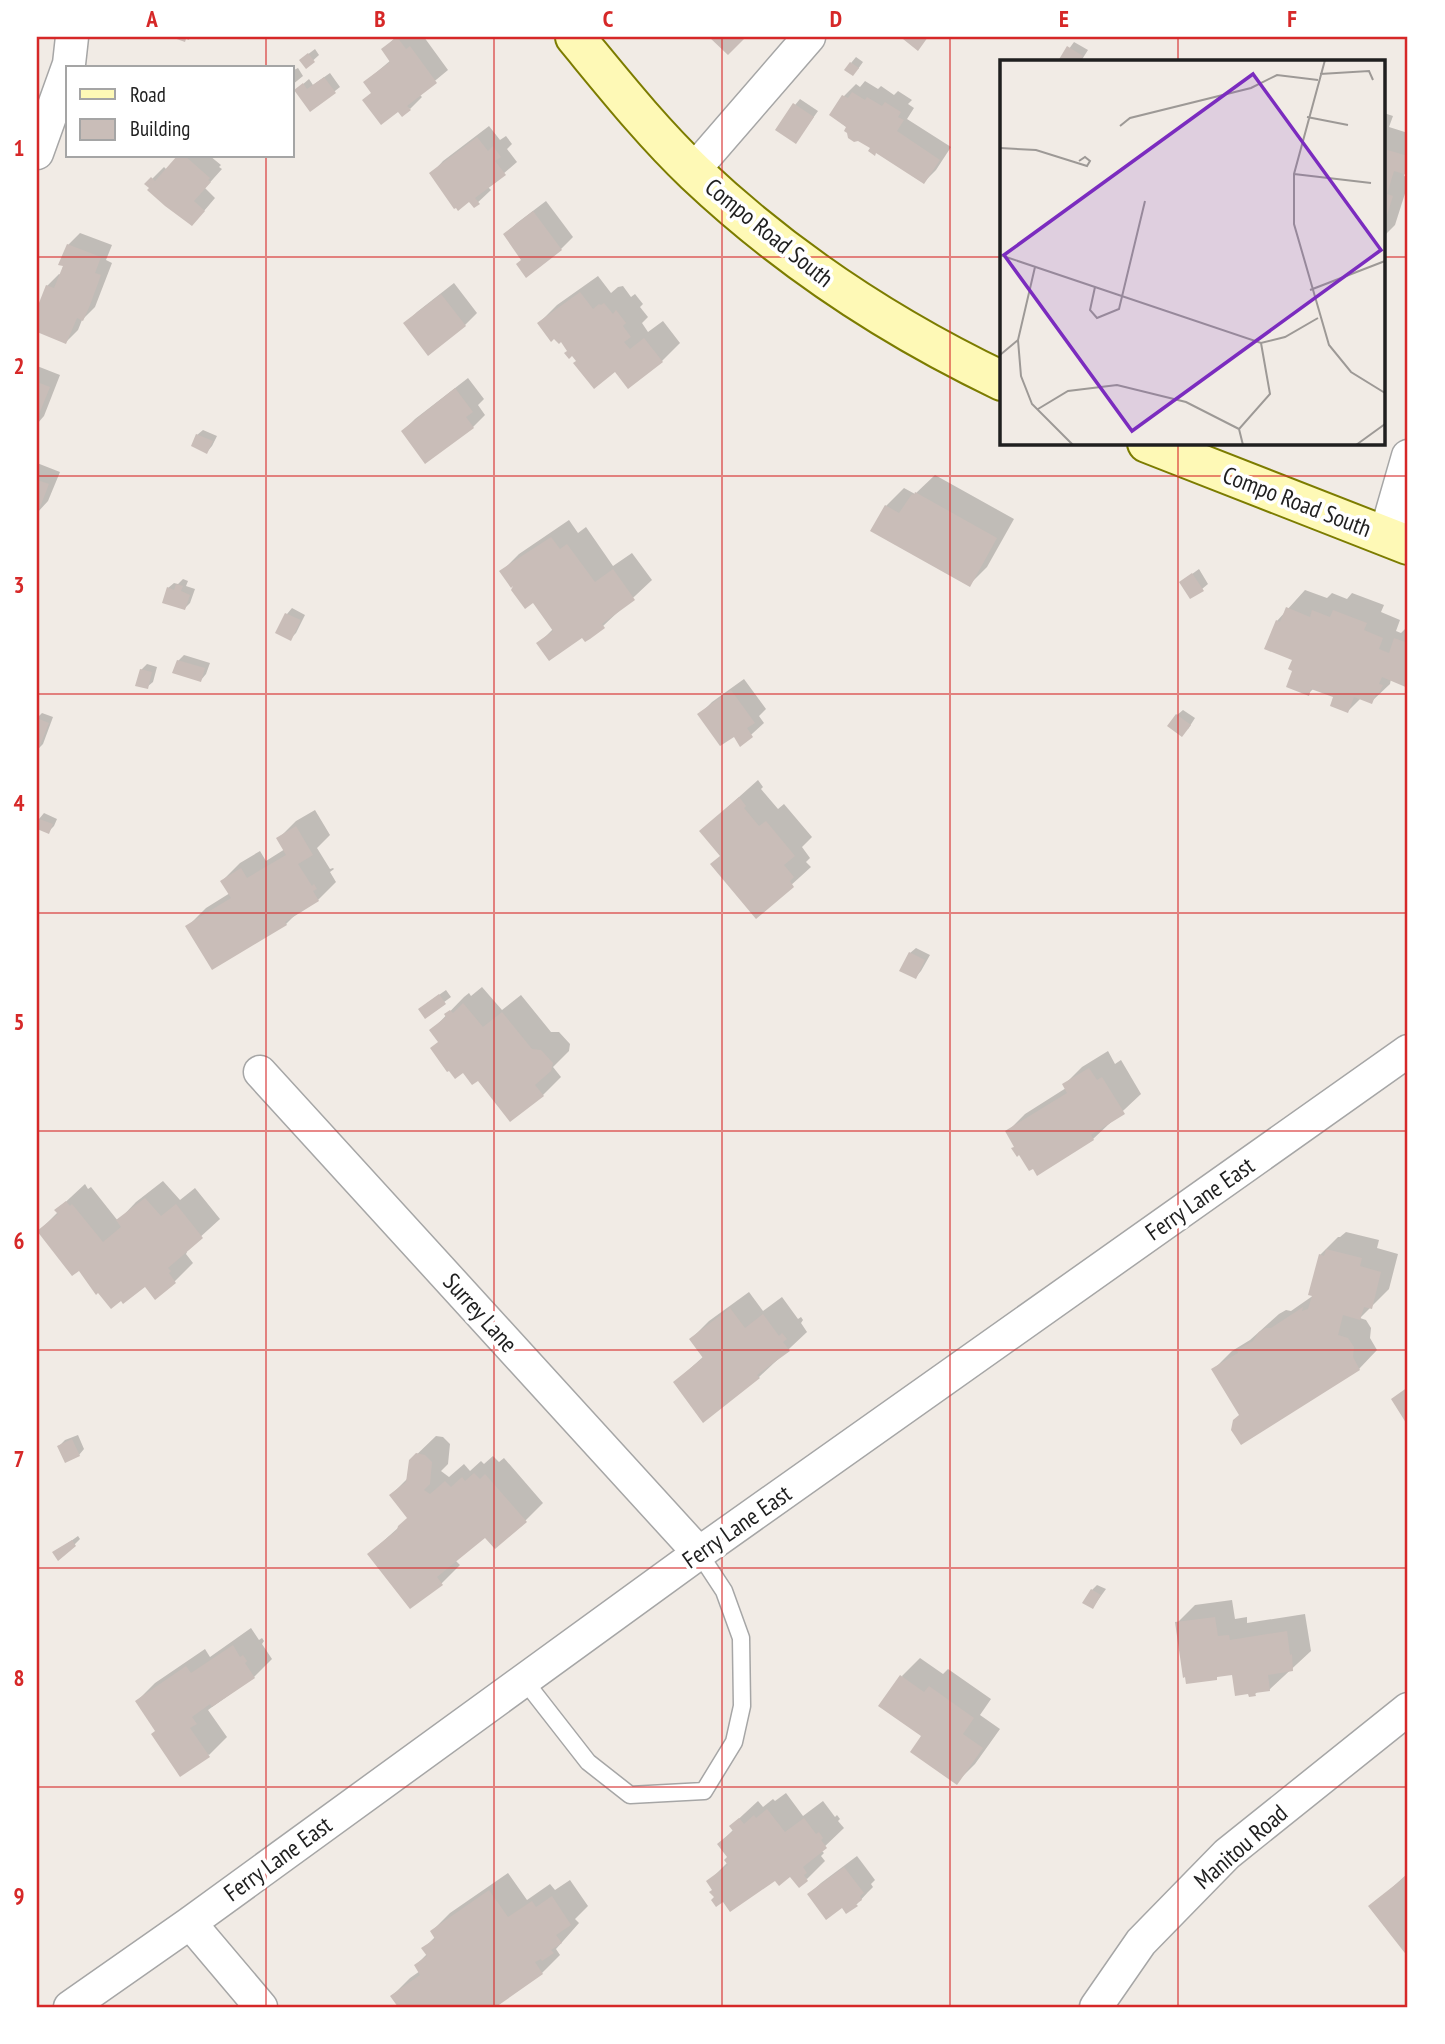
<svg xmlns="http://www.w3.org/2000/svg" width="1445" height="2044" viewBox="0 0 1445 2044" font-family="'PT Sans Narrow',sans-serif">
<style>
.shadow{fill:#0003}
.building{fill:#c9bdb8}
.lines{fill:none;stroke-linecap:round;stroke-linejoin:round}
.lane-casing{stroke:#a6a6a6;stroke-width:19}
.street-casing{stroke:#a6a6a6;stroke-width:35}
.secondary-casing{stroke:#7c7c00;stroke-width:42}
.lane{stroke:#fff;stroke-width:16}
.street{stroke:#fff;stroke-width:32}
.secondary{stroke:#fef9b6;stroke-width:38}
.grid{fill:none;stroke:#d62828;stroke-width:2;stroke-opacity:0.55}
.labels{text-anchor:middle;stroke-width:7;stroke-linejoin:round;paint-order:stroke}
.street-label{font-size:24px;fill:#1f1f1f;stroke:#fff}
.inset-road{fill:none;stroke:#9d9996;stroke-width:2}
.view{fill:#7b2cbf;fill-opacity:0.15;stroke:#7b2cbf;stroke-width:3.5}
.inset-edge{fill:none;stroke:#1f1f1f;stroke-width:3.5}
.neatline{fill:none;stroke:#d62828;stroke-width:2.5}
.grid-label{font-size:23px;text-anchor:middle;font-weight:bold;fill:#d62828}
</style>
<rect width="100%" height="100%" fill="#f1ebe5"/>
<!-- shadow -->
<path class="shadow" d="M396 37H417L418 38 424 37 448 70 419 94 422 97 410 109 373 92 365 82 391 60 383 49Z
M1074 42 1088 50 1081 61H1060Z
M315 49 319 55 307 66V55Z
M856 57 863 62 858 69 851 63Z
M298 68 303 76 292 85V71Z
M330 73 340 87 311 110 302 85 309 79 313 85Z
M865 81 878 89 881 86 894 95 898 91 912 100 908 104 914 108 907 119 951 147 936 170 924 182 872 147 831 115 844 96 856 84 860 87Z
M800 99 818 111 796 142 795 105Z
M1384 113 1393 116 1389 127 1408 133V173L1405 172 1404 176 1408 177V184L1395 225 1384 236Z
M489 126 500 140 506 136 512 144 507 149 517 162 488 187 491 190 474 206 469 200 432 173 443 161Z
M179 156H210L221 165 219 167 222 169 205 188 215 198 204 211 147 184 164 167 167 170Z
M546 201 573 237 561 249 505 234 517 223Z
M80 233 112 245 106 260 112 263 95 307 82 320 78 330 66 342 37 330V313L47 286 59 274 61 275 68 245Z
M598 276 611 293 618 287 623 286 631 297 635 294 643 304 640 307 648 317 642 323 648 332 663 321 680 343 662 361 616 370 578 360 561 340 539 323 557 305Z
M454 283 477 313 465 325 405 324 417 312Z
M37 366 60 375 44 416 37 424Z
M468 378 484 399 478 405 485 415 473 427 425 461 403 431 415 419Z
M203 430 217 436 212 446 207 452 197 435Z
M37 463 60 472 48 501 37 513Z
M935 475 1014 519 987 567 969 585 886 506 904 488 915 494Z
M569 520 578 533 586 527 613 566 632 553 652 580 603 626 582 636 539 643 554 628 520 583 501 572 519 554Z
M1199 569 1208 584 1202 589 1181 582Z
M183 579 188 581 186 586 195 589 190 603 185 608 168 588 174 583 178 584Z
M1305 590 1327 598 1332 593 1347 599 1352 593 1384 605 1381 612 1400 620 1396 631 1401 633 1408 626V686L1391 679 1390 684 1371 702 1361 698 1348 711 1335 696 1314 688 1308 694 1294 670V659L1277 621Z
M292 608 305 615 296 633 290 639 277 632 287 614Z
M184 655 210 663 206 674 201 680 178 661Z
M147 664 157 667 153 682 147 687 141 670Z
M744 679 766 709 759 716 764 723 741 744 734 734 700 714 712 702Z
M1183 710 1195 718 1188 729 1177 715Z
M42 713 53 717 43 744 37 750V718Z
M758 780 763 787 761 789 778 809 784 804 812 837 802 847 810 858 806 862 811 867 756 917 722 855 701 831Z
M315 810 330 835 317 848 330 869 333 868 334 869 330 872 336 882 318 900 299 911 286 924 188 926 206 908 230 893 222 881 240 863 260 851 266 861 285 849 278 839 296 821Z
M44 813 57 819 54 826 48 832 37 827 39 819Z
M916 948 930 955 921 971 916 977 910 953Z
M482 987 502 1010 521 995 551 1032H559L570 1044 569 1051 553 1067 561 1077 543 1095 510 1120 478 1078 439 1041 431 1031 464 997 469 993 471 996Z
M446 990 451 997 425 1016 426 1004Z
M1108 1051 1115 1064 1121 1060 1141 1094 1093 1139 1016 1146 1007 1132 1025 1114 1066 1088 1064 1085 1082 1067Z
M163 1181 180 1200 195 1188 220 1219 186 1250 187 1252 186 1254 193 1263 175 1281 155 1297 145 1284 79 1268 39 1231 58 1212 57 1210 85 1184 88 1189 91 1187 118 1221 136 1202Z
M1346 1232 1379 1240 1377 1248 1398 1254 1389 1289 1360 1318 1366 1320 1371 1328 1370 1338 1377 1350 1359 1369 1241 1414 1214 1369 1232 1351 1250 1340 1279 1314 1286 1310 1291 1311 1314 1295 1320 1255 1338 1237H1340Z
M749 1292 763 1311 782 1297 798 1319 801 1317 803 1320 801 1323 807 1332 759 1377 675 1382 704 1356 691 1339 709 1321Z
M78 1435 84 1449 79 1455 59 1446 65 1440Z
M436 1436 443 1437 450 1444 448 1464 441 1471 449 1477 464 1464 470 1471 481 1461 484 1464 493 1456 499 1462 504 1458 543 1503 525 1521 485 1536 455 1560 460 1565 442 1583 410 1607 369 1554 409 1518 391 1495 408 1478 410 1461Z
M78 1536 80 1539 74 1545 54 1553Z
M1097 1585 1106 1589 1093 1607 1092 1590Z
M1232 1600 1235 1619 1247 1617V1623L1305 1614 1311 1651 1269 1690 1258 1691 1255 1694 1234 1673 1219 1675 1216 1678 1177 1623 1195 1605Z
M251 1628 259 1640 262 1638 264 1641 262 1644 272 1659 254 1677 208 1710 227 1737 209 1755 157 1730 137 1701 155 1683 205 1649 210 1657Z
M920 1658 943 1674 948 1669 991 1699 980 1715 1000 1729 975 1764 957 1782 923 1736 902 1676Z
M786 1793 803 1816 823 1801 835 1817 837 1815 840 1819 838 1821 844 1828 821 1850 824 1853 821 1856 825 1861 807 1879 791 1874 775 1878 723 1900 716 1897 714 1890 708 1882 728 1862 729 1857 719 1844 734 1829 731 1826 758 1801 763 1807 773 1799 775 1801Z
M857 1856 875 1880 871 1884 873 1887 868 1892 857 1904 846 1912 842 1906 809 1894 821 1883Z
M508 1873 527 1900 550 1884 555 1890 570 1880 588 1906 575 1919 579 1923 556 1949 560 1955 542 1973 497 2005V2007H400L392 1996 410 1978 420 1971 416 1965 427 1954 424 1948 435 1937 432 1931 450 1913Z
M1408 1873V1952L1371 1907Z"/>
<!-- building -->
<path class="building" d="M171 37H190L189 40 186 39 185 42Z
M397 37 406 49 410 46 437 83 407 106 411 110 402 117 398 112 381 125 362 100 371 93 363 82 390 62 381 49Z
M709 37H746L728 55Z
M905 37H928L918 51 903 39Z
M1067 46 1083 56 1080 61H1058Z
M308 53 315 62 306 69 299 60Z
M850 62 859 68 853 76 844 70Z
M324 77 336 93 310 112 294 90 303 83 307 89Z
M852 92 865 100 867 97 882 106 885 102 901 112 898 117 904 120 897 131 940 160 924 184 876 153 875 156 868 151 870 148 858 141 854 142 848 138 847 133 844 131 846 127 829 115 842 95 848 98Z
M793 103 814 117 796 144 775 130Z
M477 137 488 151 493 146 501 157 495 161 506 175 475 198 480 204 474 208 469 202 458 211 456 208 454 209 429 173Z
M1384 149 1408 156V175L1394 171 1387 194 1393 196 1384 224Z
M177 156H185L210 178 208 180 211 182 194 201 205 211 192 226 165 206 147 190 149 188 144 184 151 177 155 181Z
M533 211 562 250 526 278 516 264 521 260 503 234Z
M67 244 101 257 95 273 101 275 90 305 83 321 77 318 66 344 37 332V308L46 285 54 288 63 266 58 265Z
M580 292 593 309 599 304 601 305 604 303 613 314 616 310 626 323 623 326 631 337 624 342 630 349 644 338 663 362 628 389 615 372 594 389 573 363 576 361 572 356 569 359 564 353 567 351 561 342 559 344 554 339 551 342 537 323Z
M441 294 466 326 428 356 403 323Z
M37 382 50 387 37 419Z
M455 388 473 412 466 417 474 428 425 464 401 431Z
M196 434 213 441 207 454 191 446Z
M37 480 49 484 37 515Z
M915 492 997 538 970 587 870 531 885 505 899 513 912 494 914 495Z
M551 537 560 549 567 544 595 582 613 569 635 600 602 624 605 628 590 639 585 642 582 638 549 661 536 643 553 631 533 603 525 609 511 590 513 586 511 588 499 571Z
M1192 573 1204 591 1190 599 1179 582Z
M176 584 183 586 181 591 190 595 185 610 162 603 167 587 174 590Z
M1286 607 1310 617 1312 610 1330 617 1333 610 1367 623 1364 630 1383 638 1379 649 1389 653 1394 638 1408 643V688L1382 677 1379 684 1383 685 1378 695 1376 694 1372 704 1354 697 1348 713 1330 706 1333 697 1311 689 1309 696 1286 687 1292 671 1288 669 1292 660 1264 649 1276 620 1280 622Z
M285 613 301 620 291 641 275 633Z
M177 660 205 668 201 682 172 673Z
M140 669 152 672 148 689 135 686Z
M731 690 755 723 747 728 753 737 740 747 734 737 720 746 697 714Z
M1176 714 1191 725 1182 737 1167 726Z
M37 718 49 723 37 753Z
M739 797 746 806 744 808 759 826 766 821 795 856 784 865 794 877 790 881 794 887 756 919 710 864 720 856 699 831Z
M37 818 53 824 49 834 37 829Z
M296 826 313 855 298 864 312 886 314 884 317 889 313 891 319 901 285 922 287 925 212 970 185 926 231 898 220 881 241 868 247 878 286 855 276 838Z
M909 952 925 960 916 979 899 971Z
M439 994 446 1004 425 1019 418 1009Z
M463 1003 483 1027 502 1012 532 1049 541 1050 553 1063 551 1071 535 1085 544 1096 510 1122 478 1081 472 1085 463 1073 455 1079 449 1071 447 1072 430 1048 438 1042 429 1030 446 1017 444 1014 450 1010 453 1013Z
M1089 1068 1097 1080 1102 1077 1125 1114 1091 1135 1094 1140 1037 1176 1033 1169 1029 1171 1019 1155 1017 1157 1011 1148 1014 1147 1005 1131 1067 1093 1062 1084Z
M145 1198 161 1216 176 1204 203 1238 168 1268 171 1271 169 1273 176 1283 155 1300 145 1287 123 1304 121 1301 111 1309 98 1293 96 1295 79 1271 72 1276 37 1231 58 1214 54 1210 66 1201 70 1206 72 1204 103 1242 121 1227 116 1220Z
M1326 1249 1362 1258 1360 1266 1381 1272 1372 1309 1364 1307 1360 1320 1343 1315 1338 1335 1348 1338 1354 1347 1353 1357 1360 1370 1241 1445 1231 1430 1233 1420 1239 1415 1211 1369 1238 1353 1237 1350 1253 1341 1259 1332 1266 1328H1271L1303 1307 1302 1311 1308 1309 1312 1296 1308 1295 1319 1254 1324 1256Z
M730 1308 745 1328 763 1314 779 1336 782 1333 787 1339 783 1342 790 1351 757 1375 760 1378 703 1423 673 1382 703 1358 689 1339Z
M1408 1387V1426L1391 1399Z
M72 1439 80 1456 65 1463 57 1446Z
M416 1453 425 1455 432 1462 430 1484 424 1490 430 1494 445 1481 451 1487 462 1477 465 1481 474 1473 480 1479 485 1474 527 1522 495 1549 485 1538 437 1577 443 1585 410 1609 367 1554 397 1530 398 1526 407 1518 389 1495 406 1482 409 1460Z
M72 1540 76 1546 58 1561 52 1552Z
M1091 1589 1101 1595 1093 1609 1082 1603Z
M1215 1617 1218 1636 1229 1635 1230 1640 1287 1631 1290 1655 1292 1654 1293 1671 1268 1675 1270 1691 1255 1693 1256 1696 1249 1697 1248 1694 1235 1696 1232 1675 1217 1677V1680L1186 1684 1185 1677 1183 1678 1175 1622Z
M233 1645 240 1657 243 1655 247 1661 245 1663 255 1678 212 1707 210 1704 192 1717 197 1724 190 1728 210 1757 180 1777 151 1734 155 1731 135 1701 186 1666 191 1673Z
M900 1675 924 1692 929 1686 974 1718 963 1734 983 1748 957 1785 910 1752 921 1736 878 1706Z
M767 1809 785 1832 804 1818 816 1834 819 1832 823 1838 821 1840 827 1848 803 1867 807 1873 804 1875 808 1881 799 1888 790 1877 779 1886 775 1881 730 1912 723 1902 716 1907 711 1900 714 1897 709 1892 712 1890 706 1881 728 1865 724 1860 727 1857 717 1844 733 1831 729 1826 739 1818 744 1824 754 1815 756 1818Z
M844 1867 864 1893 860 1896 862 1900 856 1904 858 1906 846 1914 842 1908 826 1920 807 1894Z
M1405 1877 1408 1882V1957L1368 1906Z
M489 1890 508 1917 532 1901 536 1907 552 1896 571 1925 556 1935 562 1943 551 1950 554 1953 542 1961 541 1959 535 1962 543 1974 496 2007H398L390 1996 420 1975 414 1965 427 1956 421 1948 435 1939 430 1931Z"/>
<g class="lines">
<!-- lane casing -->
<g class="lane-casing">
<path id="lane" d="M524 1680 588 1762 630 1795 704 1791 734 1742 742 1706 741 1638 724 1591 699 1553"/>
</g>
<!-- street casing -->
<g class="street-casing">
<path id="street" d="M37 153 69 64 72 37
M693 171 809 37
M1385 536 1408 456
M260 1072 699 1553
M190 1923 261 2007
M70 2007 190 1923 699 1553 1408 1051
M1096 2007 1141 1942 1227 1854 1408 1709"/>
</g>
<!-- secondary casing -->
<g class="secondary-casing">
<path id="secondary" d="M575 37C613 83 651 131 695 173 786 259 889 327 1002 381
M1147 443 1408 545"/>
</g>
<!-- lane -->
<use href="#lane" class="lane"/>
<!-- street -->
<use href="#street" class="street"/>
<!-- secondary -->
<use href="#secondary" class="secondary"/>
</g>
<!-- grid -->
<path class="grid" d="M266 37V68M494 37V2007M722 37V2007M950 37V2007M1178 37V61M266 156V2007M37 257H1002M1384 257H1408M1178 443V2007M37 476H1408M37 694H1408M37 913H1408M37 1131H1408M37 1350H1408M37 1568H1408M37 1787H1408"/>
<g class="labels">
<!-- street labels -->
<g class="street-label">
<text transform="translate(769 233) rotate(39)" y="8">Compo Road South</text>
<text transform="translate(1297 502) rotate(21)" y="8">Compo Road South</text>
<text transform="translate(1200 1199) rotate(-35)" y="8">Ferry Lane East</text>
<text transform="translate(480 1313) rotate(48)" y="8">Surrey Lane</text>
<text transform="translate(737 1527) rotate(-35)" y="8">Ferry Lane East</text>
<text transform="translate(1241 1847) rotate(-41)" y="8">Manitou Road</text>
<text transform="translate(278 1859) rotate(-36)" y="8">Ferry Lane East</text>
</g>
</g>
<!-- overview -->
<g transform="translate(1000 60)">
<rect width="385" height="385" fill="#f1ebe5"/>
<path class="inset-road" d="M325 0 294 114V164L329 285 351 312 385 333M320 14 369 11 373 20M307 57 348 65M120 66 130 58 251 28 277 15 318 20M0 88 36 90 87 106 90 101 85 97 79 101M294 114 371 123M0 195 261 283 285 277 318 258M35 207 18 280 21 316 32 344 73 385M95 227 90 250 97 258 119 249 145 141M310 230 385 201M0 295 18 280M38 349 68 331 117 325 186 342 239 369M243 385 239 369 270 334 261 283M356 385 385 364"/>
<path class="view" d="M253 14 381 190 132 371 4 195Z"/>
<rect width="385" height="385" class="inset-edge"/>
</g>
<!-- border -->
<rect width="1445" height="2044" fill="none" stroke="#ffffff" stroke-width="77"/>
<!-- legend -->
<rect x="66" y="66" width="228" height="91" fill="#ffffff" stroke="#a5a5a5" stroke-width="2"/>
<rect x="80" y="89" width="35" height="10" fill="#fef9b6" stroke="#a5a5a5" stroke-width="2"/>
<text x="130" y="102" font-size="21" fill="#1f1f1f">Road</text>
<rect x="80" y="119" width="35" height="21" fill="#c9bdb8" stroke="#a5a5a5" stroke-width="2"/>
<text x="130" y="136" font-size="21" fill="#1f1f1f">Building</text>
<rect x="38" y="38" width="1368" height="1968" class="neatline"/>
<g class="grid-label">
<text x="152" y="27">A</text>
<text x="380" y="27">B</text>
<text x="608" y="27">C</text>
<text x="836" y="27">D</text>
<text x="1064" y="27">E</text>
<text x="1292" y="27">F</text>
<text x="19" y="156">1</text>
<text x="19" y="374">2</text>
<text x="19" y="593">3</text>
<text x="19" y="811">4</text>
<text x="19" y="1030">5</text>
<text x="19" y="1249">6</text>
<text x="19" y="1467">7</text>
<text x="19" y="1686">8</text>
<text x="19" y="1904">9</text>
</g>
</svg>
